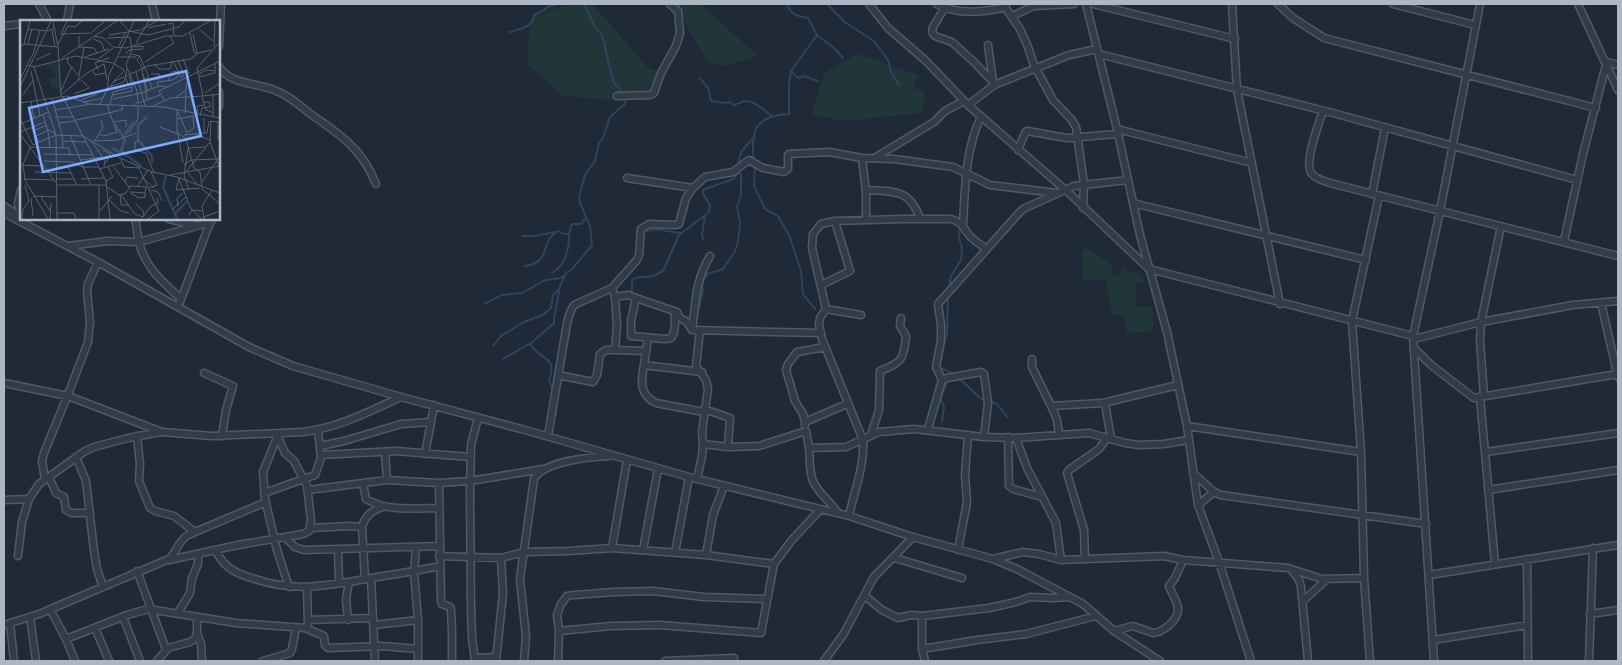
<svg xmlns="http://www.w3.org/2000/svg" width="1622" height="665" viewBox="0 0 1622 665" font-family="Ubuntu,sans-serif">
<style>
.green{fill:#213638}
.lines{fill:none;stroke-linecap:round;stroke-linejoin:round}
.stream{stroke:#30435e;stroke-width:2}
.minor-casing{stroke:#505966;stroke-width:9}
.minor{stroke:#323b48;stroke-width:6}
.inset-river{fill:none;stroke:#30435e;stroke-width:2.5}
.inset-road{fill:none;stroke:#576170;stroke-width:1}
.view{fill:#7badfc;fill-opacity:0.15;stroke:#7badfc;stroke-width:2.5}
.inset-edge{fill:none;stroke:#acb6c5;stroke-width:2.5}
</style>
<rect width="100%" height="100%" fill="#1f2937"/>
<!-- green -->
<path class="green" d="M569 4H593L647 67 661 73 654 96 620 95V101L563 96 527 64 530 19Z
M672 4H701L758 56 727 66 708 62 690 32 681 12Z
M858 54 918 75 914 88 925 92 922 113 845 121 812 115 824 73Z
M1086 248 1113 265 1110 274 1120 277 1123 268 1143 276V283H1136L1137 307H1152L1154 331 1126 333 1125 316 1112 314 1106 281 1083 279 1082 252Z"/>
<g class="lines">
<!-- stream -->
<path class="stream" d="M827 4 846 23 874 41 888 60 891 72 899 85
M510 32C520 29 534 27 534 15L545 10 547 7 558 4
M817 35 834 48 843 58
M792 72 798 78 803 76 818 81
M700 78 708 88 711 101 725 103 729 102 734 105C738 104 742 101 746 101 756 101 764 111 772 116
M754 162C750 130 755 116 789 114V84L791 71 817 35 808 18C799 16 789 15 788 4
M738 165 741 152 752 139
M755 167 754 185 756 190 765 209 778 216 789 235 801 271 803 294 815 309
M647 231C659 227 670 233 682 233
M522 236H535L554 232
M703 239 702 235 705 215
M524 266C553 263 539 241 558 231L563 234H569L572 224H581L586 217
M552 273C566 265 569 250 569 235
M949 288 951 276 961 260 962 248 959 238 960 227
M632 295V280L635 278 653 276 663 271 679 235 709 212 710 205 703 194V190L733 179 738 174V170
M485 304 501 295 522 293 545 280 561 278 573 268 592 245 590 226 580 203 579 197 585 175 595 161 599 143 603 138 610 117 626 103 620 89 614 83 609 65 603 37 594 25 584 4
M697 316 703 291 702 284 707 274 723 269 735 251 738 242 740 223 737 206 741 196V174L739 172
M943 342 947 335 948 295
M493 346 501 336 524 322 543 315 551 308 553 295 559 289
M503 359 529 344
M939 367 953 374
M959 378 980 398 986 400
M553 391 549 380C558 356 541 361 530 344L554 323V319L560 286 565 275
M990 401 997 404 1008 418
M556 405V415
M942 422 944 407 940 398 946 385 945 381"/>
<!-- minor casing -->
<g class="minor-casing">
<path id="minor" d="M39 4 48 21
M152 4 156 21
M869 4 888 28 926 61 968 105 1070 194 1149 269 1413 336 1434 661
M937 4C957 15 985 12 1006 7
M947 4 933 27 932 32 935 36 952 42 975 63 992 81
M1003 4 1020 29 1028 47 1034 65 1053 100 1071 119 1076 127 1084 184 1083 208
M1086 4 1117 129 1140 235 1167 332 1187 426 1198 505 1219 562 1251 661
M1093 4 1235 39
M1232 4 1237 90 1280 304
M1278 4 1293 18 1324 38 1596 108
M1393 4 1475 25
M1578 4 1618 90
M1013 16 1033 6 1074 4
M67 21 70 4
M4 26 21 24
M988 45 993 82
M219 46 221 4
M1099 54 1333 113 1577 180
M1604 61 1618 65
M219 67C230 84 256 83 274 90 289 95 300 106 312 115 341 135 363 150 376 184
M219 92V106
M617 96 650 95 654 93 661 73 676 46 680 33 678 11 670 4
M968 105 994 85 1069 55 1097 49
M1323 111C1319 123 1303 164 1312 174 1316 179 1324 181 1330 183L1618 256
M1117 129 1252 163
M1018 150 1025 133 1027 131 1067 138 1118 134
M876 157 934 122 945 111 964 101
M862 158 866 192V220
M627 178 693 188 705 177 733 172 749 160 763 168 784 172 788 169V155L789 154 829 152 862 158 894 159 953 167 990 185 1057 193
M21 190 18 204 21 215
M866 190C893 192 910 188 920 219
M1372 194 1385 128
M1133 203 1366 260
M4 206 21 217
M4 213 98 262 249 347 293 366 401 397 525 430 689 477 849 516 913 537 993 559 1017 569 1083 604 1114 631 1160 661
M135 219C137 227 137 234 139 242 145 268 163 282 181 299
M169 219 195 225
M963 225C965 188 965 151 981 116
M1564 241 1583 154 1606 65
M68 246 108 241 139 242 211 222
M710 256C695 281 696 301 692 330L821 333
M821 285 850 271 835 221
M612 288 615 297 628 295 636 298
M615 297 617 326 615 350 646 351
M180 302 211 220
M1601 303 1618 377
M826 309 861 315
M675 311C674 320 677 331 671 338L665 339 631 336V321L636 298 677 312 680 318 687 322 692 330
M700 330 696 366 706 380 708 389 702 432 703 444
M1413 336 1440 211 1480 4
M1414 339 1481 322 1573 305 1618 301
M1415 349 1431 365 1474 398 1617 374
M1032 359V367L1054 412 1057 420 1059 434
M644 365 648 338
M702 372 644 365C641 380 639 395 656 403L704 412
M204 373 233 386 226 410 222 436
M558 375 593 382 597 375 600 354 606 350H615
M942 380 936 367 941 341V325L938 304 1018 214 1023 209 1074 186 1128 180
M4 383 68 396 162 432 212 436 303 432C338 428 370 411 401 397
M1484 396 1480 341 1481 322 1501 226
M1480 397 1495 564
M1105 403 1111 439
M1051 406 1103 403 1178 385
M704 409 730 418 728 447
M805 422 803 414 795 401 786 370 788 364 797 352 825 347
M805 425V422L847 404
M1187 426 1361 452
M928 429 942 380 947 378 981 372 984 374 988 403 984 437
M278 435 263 472 265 499 277 550 289 587
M871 435 879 410 880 371C902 363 904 359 906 336L900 326 901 318
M137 436 140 464 139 481 150 508 155 511 174 516 195 532
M548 436C553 406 558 377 563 347 566 333 566 317 574 305L612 288 636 261 639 256 641 229 649 224 676 225 679 224 686 198 693 188
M1008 437 1009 486 1013 489 1042 497
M1016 438 1027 468 1056 523 1061 560
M320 446 344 441 401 424 431 422 434 405
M809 448C810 458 809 471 813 481 818 493 831 502 838 513
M385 452 387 480
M1486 452 1618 433
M425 454 431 422
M321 455 396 451 470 457
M76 457 86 481 94 551 97 569 103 587
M1193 473 1214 492 1221 495 1426 524
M49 477 56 493 64 497 66 510 71 513H90
M45 479 42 461 44 453 69 392 88 342 90 322 87 291 88 284 98 262
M697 479 702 456 703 444 728 447 759 446 806 431 809 448 846 447 879 432 914 429 984 437 1016 438 1089 433 1125 443 1139 445 1164 444 1188 440
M363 483 366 499C387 512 416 508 439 508
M439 483 441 601 442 604 450 607 451 610 452 632V661
M308 490 387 480 439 483 470 481 543 469
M1488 490 1618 470
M264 493 315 475 321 458 318 430
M4 500 29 499
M1198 505 1214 492
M849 516C854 492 865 465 863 440L822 339 819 325 820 318 826 309 812 248 813 234 821 224 835 221 903 219H951C962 222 963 228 970 236 974 241 981 245 987 249
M311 528 348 526 362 527
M285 537 295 547 304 550 439 546
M416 547 414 572 418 620V661
M612 548 627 460
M338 549 339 583
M643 550 658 469
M958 550 967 502 965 475 968 435
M216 551C224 568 237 574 255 579 297 593 329 585 372 578 395 574 417 571 440 566
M675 553 689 477
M706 555 713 515 724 486
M18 556 22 522 29 499 39 484 85 451 94 447 128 438 161 432
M439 556 501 558 524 552 569 551 612 548 706 555 774 564
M895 558 962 578
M993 559 1023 552 1039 554 1061 560 1164 556 1183 560 1288 568 1322 579 1364 578
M1085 559 1084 530 1067 473 1069 470 1099 449 1107 438
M1527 559 1528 661
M169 560 238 545 303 534 309 531 311 520 307 486 294 461 285 453 278 437
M1291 569 1299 580 1301 587 1308 661
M137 571 166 649
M1429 575 1618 545
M371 578 375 661
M365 579 362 527C365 515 373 510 385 506
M865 596 882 610 898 618 911 615 922 616 989 608 1016 602 1030 597 1053 598 1069 597
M1303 601 1327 579
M50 609 66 639 127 615 148 609 236 623 305 628 308 625 307 588
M178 613 190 593 192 578 198 564V554
M1590 614 1618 610
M922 616V649L925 661
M30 617 36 661
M123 617 140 661
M308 620 373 618
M348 620 346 599 349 582
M10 623 14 661
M4 625 39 614 169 559C178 551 177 542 188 535L266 502
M374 625 418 620
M95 628 109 661
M305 628 324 636 325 645 328 648 382 646 418 649
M559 631 557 615 561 604 567 596 574 595 615 592 653 591 704 597 767 599
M1114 631 1133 626 1153 633C1164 632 1178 620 1178 609 1178 601 1171 593 1169 586L1175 578 1183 560
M197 633 201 644 202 661
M66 639 75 661
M1433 640 1528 625
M922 649 977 640 1026 634 1096 616
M475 658 496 657
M157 661 168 648 190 642 195 639 197 633V617
M263 661 290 653 292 649 296 628
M475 661 472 638 471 608 470 493 471 445 478 418
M496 661 503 593 501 558
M524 661 526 637 520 579 534 479C544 461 590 457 609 456
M558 661 559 631 611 626 660 625 761 633 774 564 791 541 820 510
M665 661 734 658
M824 661 843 635 874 577 913 537
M1370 661 1364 578 1361 452 1352 321 1379 196
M1589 661 1593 548"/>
</g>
<!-- minor -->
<use href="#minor" class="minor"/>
</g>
<!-- overview -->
<g transform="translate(20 20)">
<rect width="200" height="200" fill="#1f2937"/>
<path d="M36 41 39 47 40 69H33L28 59 37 56 26 44Z" fill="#213638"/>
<path class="inset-river" d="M127 97 118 105V120L132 136V143M95 105 105 119 101 131 121 146M105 115 113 102M92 128 106 136M146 156 143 167 157 199M155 194 167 181"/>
<path class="inset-road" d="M33 1 38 27 41 77M47 1 41 14 72 13M100 1 109 11 128 15 159 7 165 1M148 4 153 3 154 15M48 6 55 7 62 1M128 8 146 4M8 9 27 11 34 8M179 9 193 21M32 10 35 27M72 12 85 1M170 13 174 32 177 34M173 14 177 33M89 15 120 10 137 1M59 16V27L74 28 77 33M74 16 83 18 93 27 106 28 146 16H163L190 1M87 18 110 17 112 29 106 45 117 71 118 82 114 85M73 19 81 22 85 31M116 23 129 1M4 24 38 27M8 24 12 9M38 24 48 6M99 26 106 12M0 27 4 24 10 1M194 27 195 1M106 34 109 30 123 29V26L113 27M111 34 120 36 117 40 123 48M47 37 48 43 58 55M65 37 89 29M99 37H116M120 37 129 57 122 60M42 38 97 1M163 39 169 54M16 40 31 33M77 40 93 43 104 50M158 40 164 57M153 41 160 55M125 42 154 23 150 16M84 44 87 59M134 44 139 49H150L152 41M8 45 14 47 56 36 77 40 93 28M14 47 36 115M122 49 127 79M78 50 75 43 89 38M11 51 20 96M73 51 75 55 86 53M116 52 125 86M123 54 128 72M131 54H140L138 60M178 55 186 50 195 51M179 57 195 53V44M0 59 13 34 20 10M58 61 64 28M148 61 152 52 158 51M93 62 105 50M138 66 137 62 153 60 160 55 162 58M0 67 31 1M89 67 104 62 107 49M132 68 129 59H139M87 69 89 55 114 1M95 69 108 65 106 58M41 71 52 46M125 71 140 66 147 67M185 73 200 63M54 74 69 68 61 60M3 75 13 60M41 75 67 53 84 44M93 75 112 71V67M193 75V97M183 76 200 74M43 77 86 161 90 199M156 77 166 70 167 62M182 77 186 90 194 93M32 78 42 115 43 128M93 79 126 72M61 80 77 74M144 80 139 71 200 41M11 81 14 99M64 82 83 78M0 83 47 76 69 84 144 87 200 98M118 83 140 75M80 84 87 69 95 61 128 46 171 39 178 33 191 30M90 84 93 72 112 67 109 56M133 86 151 78 183 76 177 48 200 22M35 90 71 84M157 90V112L166 119 174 148 180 152 182 167M158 92 167 113M165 93 166 71M23 95 28 111M178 95 177 86 184 85M180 96 182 88 190 87V82H183M35 97H54M0 99 13 125M157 99 174 96M56 100 93 92 103 89 102 85M190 101 198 102V120M94 102 106 100V107M39 103 56 101M0 104 29 92M11 107 19 122M140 107 158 114 163 143M13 111 27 105M28 111 30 128M0 112 25 102M109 113 118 99V86M167 113 174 108 173 95M184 113H187L189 101M0 114 37 164M79 114 84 116 97 112 87 85M175 114 190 120M36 115 37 199M50 115 71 165M164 115 184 113V98M16 116 29 110 36 114M71 120 85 141 84 146M75 120 83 108 81 100M42 121 66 122M74 121 97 120 116 113M119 121 115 122V130L126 133 134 153M190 122 200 149M13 125 36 115 63 116 100 138 132 152 157 157 200 173M9 127 49 128 50 135M10 128 3 144 5 160 28 199M83 130 90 134 86 143M24 134 73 135M101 139 104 147 119 148M60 140 82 137M24 141 52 142 62 147M0 145 23 146M164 145 171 140 198 139M93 146 105 162M118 146 139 191 128 199M37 147H48L57 165M62 147H79M79 149 101 143M15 152 51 153M165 153 190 122 191 101M168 153 178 165M150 155 200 146M122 157 134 168M159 158 156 170 180 168M4 159 34 160M37 159H54M61 159 84 158M159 159 171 189 182 199M86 161 93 157 88 147M182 162 200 136M37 165H87M79 165V199M87 167 99 175 106 173 110 166 126 167 125 173 110 172M117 167 128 150M110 168 105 162 107 157 118 158M129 168 137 165 131 152M181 168 200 184M131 170 138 172 142 181M169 170 164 156 168 128 185 127M110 173 119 178 125 177V173M100 175 101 185H109M101 175 115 194 123 197 131 186 138 183 137 178M13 176 37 177M21 177 30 191M11 178 13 196M89 180 101 191 109 193M116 184 124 192 123 197M158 186 157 178 163 173M153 189 166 177M80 191 92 176M37 193H54L56 199M169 195 172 190 182 191M183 197 198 192M2 199 3 189 9 181 5 165M30 199 31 183M184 199 182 186 192 170"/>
<path class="view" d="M166 51 181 116 23 152 9 88Z"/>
<rect width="200" height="200" class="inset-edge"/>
</g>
<!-- border -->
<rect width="1622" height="665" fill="none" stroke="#acb6c5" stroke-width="10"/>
</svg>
